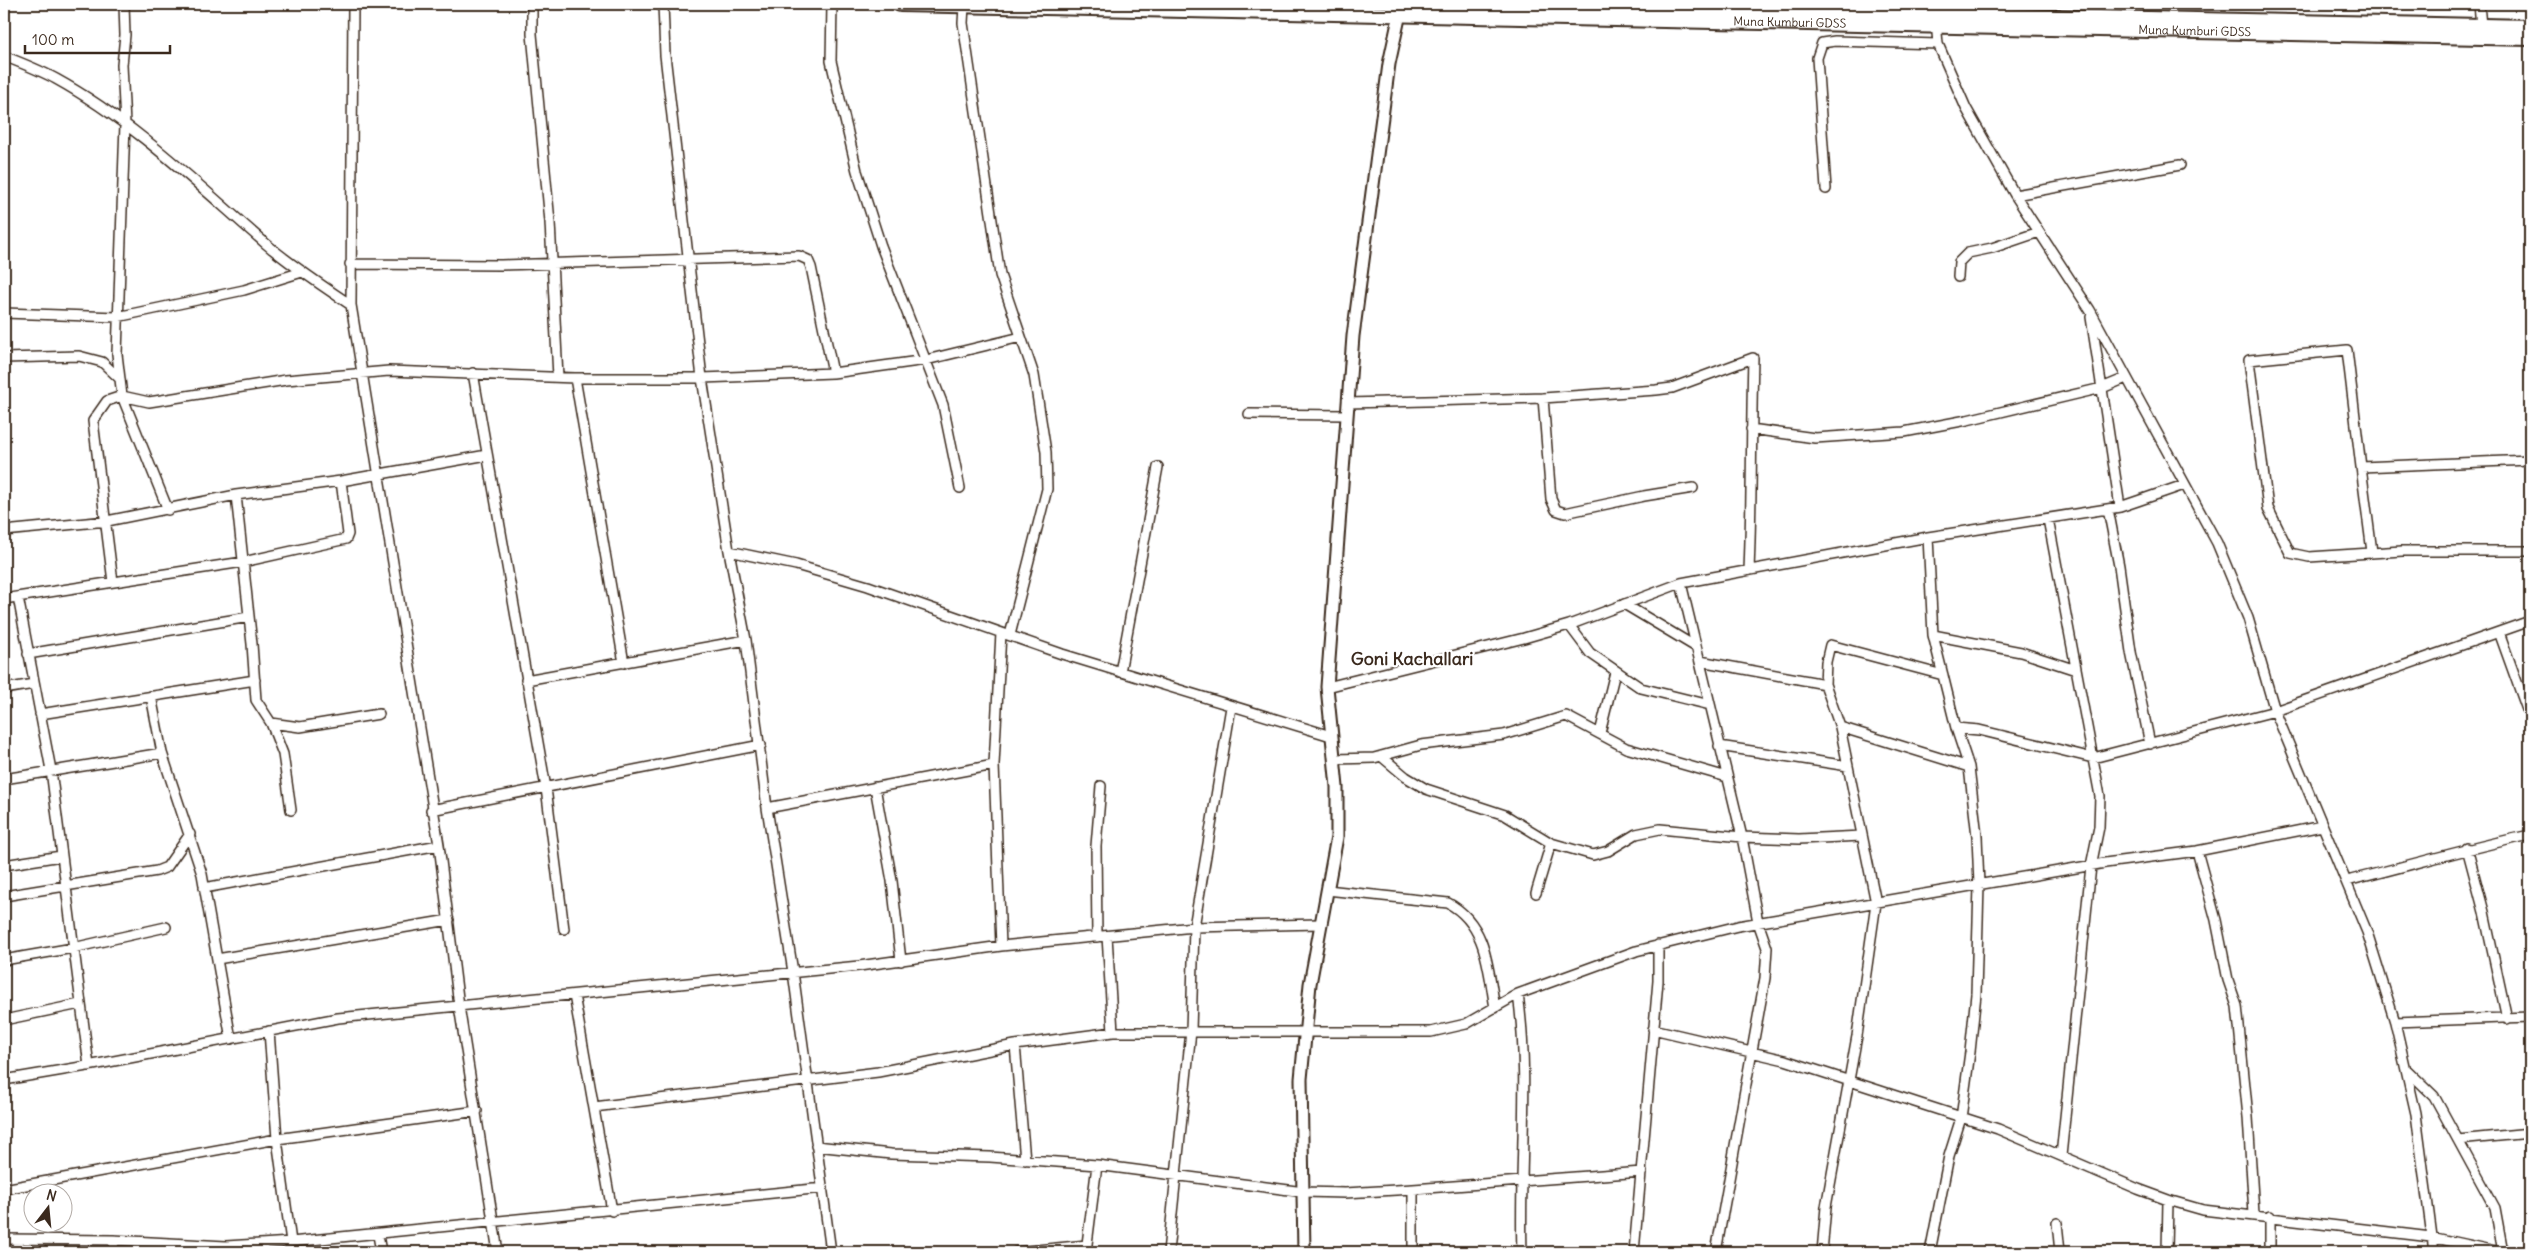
<svg xmlns="http://www.w3.org/2000/svg" width="2534" height="1256" viewBox="0 0 2534 1256" font-family="Delius,sans-serif">
<style>
.lines{fill:none;stroke-linecap:round;stroke-linejoin:round}
.minor-casing{stroke:#3b2a1e;stroke-width:12}
.major-casing{stroke:#3b2a1e;stroke-width:15}
.highway-casing{stroke:#3b2a1e;stroke-width:18}
.minor{stroke:#fff;stroke-width:9}
.major{stroke:#fff;stroke-width:11}
.highway{stroke:#fff;stroke-width:14}
.labels{text-anchor:middle;stroke-width:4.5;stroke-linejoin:round;paint-order:stroke}
.street-label{font-size:12px;fill:#3b2a1e;stroke:#fff}
.district-label{font-size:18px;font-weight:bold;fill:#3b2a1e;stroke:#fff}
</style>
<rect width="100%" height="100%" fill="#fff"/>
<filter id="ink" filterUnits="userSpaceOnUse"><feTurbulence type="fractalNoise" baseFrequency=".02" numOctaves="2"/><feDisplacementMap in="SourceGraphic" scale="10" xChannelSelector="R" yChannelSelector="G"/><feConvolveMatrix kernelMatrix="1 2 1 2 8 2 1 2 1" color-interpolation-filters="sRGB"/></filter>
<g filter="url(#ink)">
<g class="lines">
<!-- minor casing -->
<g class="minor-casing">
<path id="minor" d="M124 4 125 35 122 65 125 124 117 354 122 396 149 402 286 380 389 371 575 378H702L833 373 926 360 1021 337
M353 4 351 305 439 845 459 1006 498 1252
M532 4V34L550 222 558 377
M663 4 665 55 702 378 729 551 746 640 767 808 793 972 831 1252
M832 4 831 61 857 171 881 246 943 405 960 488
M2479 4 2481 26
M964 6 963 23 1000 275 1034 375 1046 452 1047 489 1010 635
M1936 22 1938 44 1966 108 2015 195 2090 310 2217 543 2248 618 2275 711 2367 932 2395 1022 2416 1114 2434 1252
M4 56C21 63 40 70 56 79 134 122 198 185 265 243 292 266 321 285 351 305
M1826 189 1817 58 1822 43 1835 41 1938 44
M2015 195 2180 165
M350 264 501 265 799 256 808 260 811 267 833 373
M1958 277 1959 262 1968 253 1992 248 2039 232
M4 313 117 317 244 290 302 272
M2091 317 2120 507
M4 358 79 356 102 362 119 378
M473 373 546 788 564 929
M575 378 624 663
M1543 398 1551 499 1556 510 1565 513 1574 511 1644 496 1693 488
M1348 403 1543 398 1656 390 1672 388 1753 358C1751 429 1752 500 1749 570
M1249 414 1347 415
M1751 429 1815 438 1904 432 1967 420 2102 388 2126 378
M2361 467 2347 350 2249 360 2268 508 2290 553 2309 557 2402 551H2530
M236 495 252 644 256 700 271 723 283 754 291 810
M2108 509 2119 566 2131 652 2150 744
M2048 519 2100 796 2099 827 2091 866 2061 1156
M4 531 107 521 236 495 341 481 487 455
M1928 537 1933 635 1956 728 1969 767 1977 836 1979 885 1976 994 1970 1052 1961 1118 1949 1156 1930 1252
M729 551 796 565 868 586 1062 654 1331 736
M2372 552 2361 467 2530 460
M113 582 93 421 107 401 122 396 168 510
M1681 583 1742 837 1758 922 1767 948 1765 978 1716 1252
M18 597 51 770 89 1066
M4 599 243 562 346 539 348 534 341 481
M1624 604 1696 647
M1569 625 1590 653 1641 688 1710 705
M2499 632 2530 718
M1933 635 2021 652 2076 670
M28 654 249 617
M1700 661 1825 684
M1120 672 1158 467
M526 680 746 640
M1327 687 1524 638 1569 625 1681 583 1928 537 2120 507 2184 485
M4 689 34 684
M151 696 162 753 202 874 231 1039
M40 714 255 680
M271 723 300 727 379 714
M1840 727 1969 767
M1956 728 1979 730 2093 758 2275 711 2530 621
M1600 733 1615 672
M1719 746 1848 766
M1381 756 1406 777 1426 789 1505 815 1551 843 1593 855 1608 851 1636 834 1660 829 1742 837 1799 839 1862 836
M1335 759 1374 758 1421 745 1504 735 1566 716 1626 748 1727 777
M4 779 162 753
M875 787 892 881 901 961
M767 808 994 765
M431 810 761 745
M2467 848 2484 912 2507 1019
M2197 851 2216 920 2228 980 2237 1006 2248 1117 2254 1214
M4 865 61 856
M2347 881C2408 866 2468 848 2530 835
M204 888 439 845
M1327 890 1448 903C1487 924 1488 968 1495 1008
M1536 893 1551 843
M4 896 157 871 167 867 190 834
M1107 936 1113 1032
M1097 937 1096 846 1101 786
M1001 946 994 765 1001 633
M217 959 449 920
M4 960 73 948 166 927
M1518 994C1530 1079 1519 1166 1522 1252
M574 995 612 1211
M4 1020 80 1004
M2395 1022 2530 1017
M1653 1029 1785 1060 1998 1129 2138 1189 2168 1200 2203 1210 2431 1237 2500 1252
M269 1031 277 1139 291 1242
M1015 1045 1025 1160
M2406 1069 2434 1096 2495 1208 2503 1252
M4 1080 93 1065 338 1018 859 966 1001 946 1194 927 1320 924
M594 1107 878 1072 1015 1045 1113 1032H1431L1466 1024 1518 994 1636 951 1738 926 2105 863 2197 851 2322 826
M2458 1140 2530 1133
M816 1146 891 1154 990 1157 1097 1165 1304 1192 1345 1193 1413 1189 1642 1172
M4 1189 277 1139 477 1111
M2057 1223 2060 1252
M378 1235 381 1252
M4 1239 113 1240 226 1246 291 1242 823 1188
M17 1240 18 1252
M113 1240 114 1252
M1016 1252 1087 1245
M1086 1252 1097 1165
M1168 1252 1191 1031 1194 927 1231 707
M1413 1252V1189
M1634 1252 1658 981V945
M1822 1252 1826 1207 1857 1036 1876 903 1840 727 1825 684 1826 662 1830 645 1943 675
M2167 1252 2168 1200
M2270 1252V1216"/>
</g>
<!-- major casing -->
<g class="major-casing">
<path id="major" d="M1304 1252 1301 1079 1310 984 1337 837V787L1327 687 1353 336 1389 64 1402 4"/>
</g>
<!-- highway casing -->
<g class="highway-casing">
<g id="highway">
<path id="s1" d="M900 4 2530 38"/>
<path d="M1422 4 2530 27"/>
</g>
</g>
<!-- minor -->
<use href="#minor" class="minor"/>
<!-- major -->
<use href="#major" class="major"/>
<!-- highway -->
<use href="#highway" class="highway"/>
</g>
</g>
<g class="labels">
<!-- street labels -->
<g class="street-label">
<text dy="4" stroke="none"><textPath href="#s1" startOffset="890">Muna Kumburi GDSS</textPath></text>
<text dy="4" stroke="none"><textPath href="#s1" startOffset="1295">Muna Kumburi GDSS</textPath></text>
</g>
<!-- district labels -->
<g class="district-label">
<text x="1412" y="665">Goni Kachallari</text>
</g>
</g>
<!-- margin -->
<rect width="2534" height="1256" fill="none" stroke="#fff" stroke-width="20"/>
<rect x="10" y="10" width="2514" height="1236" fill="none" stroke="#3b2a1e" stroke-width="2" filter="url(#ink)"/>
<!-- north arrow -->
<g transform="translate(48 1208) rotate(16)"><circle r="24" fill="#ffffff" stroke="#b1aaa5"/>
<path d="M0-4L9 19L0 12L-9 19Z" fill="#3b2a1e"/>
<text y="-8" font-size="14" font-weight="bold" text-anchor="middle" fill="#3b2a1e">N</text>
</g>
<!-- scale -->
<path d="M25 45v8h145v-8" fill="none" stroke="#3b2a1e" stroke-width="2.5"/>
<text x="32" y="45" font-size="15" fill="#3b2a1e" stroke="#ffffff" stroke-width="4" paint-order="stroke">100 m</text>
</svg>
